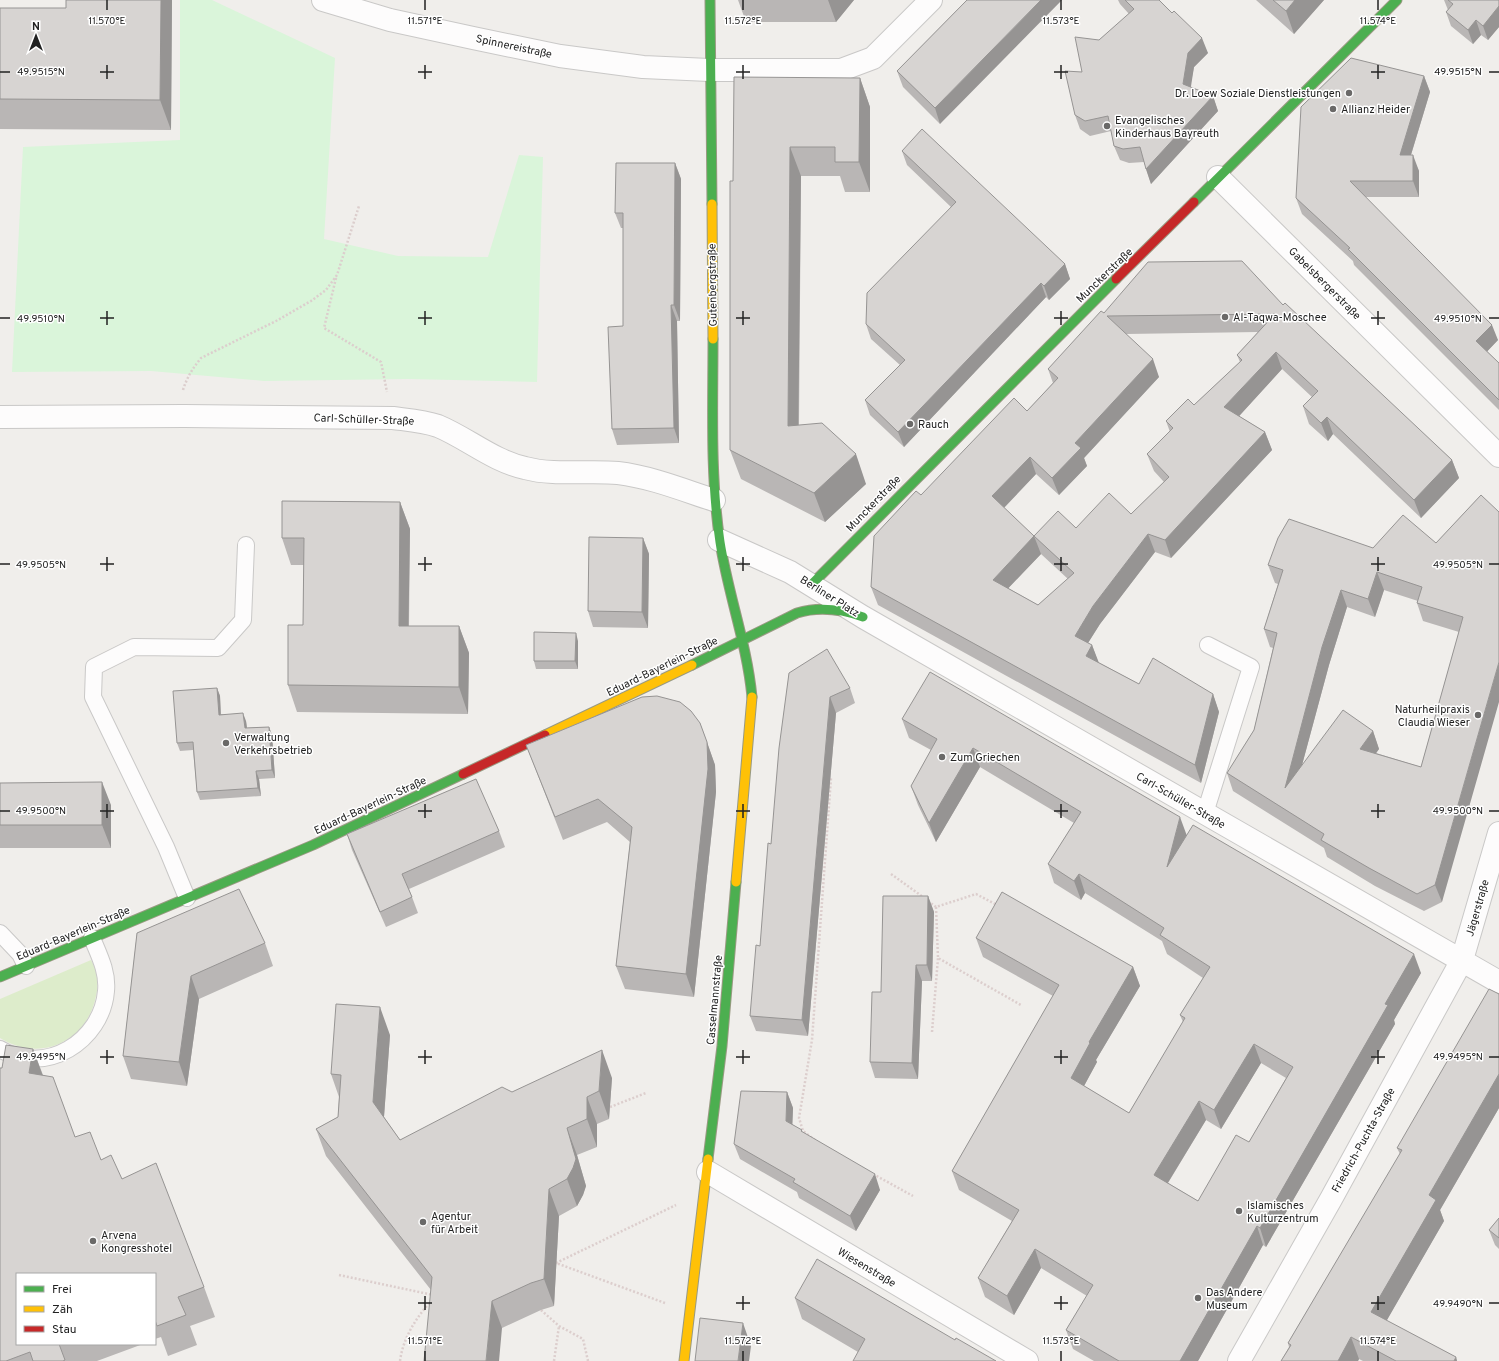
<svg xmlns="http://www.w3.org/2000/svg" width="1499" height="1361" viewBox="0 0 1499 1361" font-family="Overpass,sans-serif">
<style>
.grass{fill:#ddeccb}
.park{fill:#daf5da}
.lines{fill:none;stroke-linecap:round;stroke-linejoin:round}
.lane-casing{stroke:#c9c8c7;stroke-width:18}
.street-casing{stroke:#c9c8c7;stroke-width:24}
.fast-casing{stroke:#999a82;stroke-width:11}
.slow-casing{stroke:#999a82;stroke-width:11}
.jam-casing{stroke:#999a82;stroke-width:11}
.path{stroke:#dccecd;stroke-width:2.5;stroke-dasharray:2 2;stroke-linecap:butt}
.lane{stroke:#fdfcfc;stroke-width:16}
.street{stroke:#fdfcfc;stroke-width:22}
.fast{stroke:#4caf50;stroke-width:9}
.slow{stroke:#ffc107;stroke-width:9}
.jam{stroke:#c62828;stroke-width:9}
.wall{fill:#b9b6b5;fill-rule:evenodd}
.shaded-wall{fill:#969493}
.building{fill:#d7d4d2;stroke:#969493;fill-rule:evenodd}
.ticks{fill:none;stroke:#222;stroke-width:1.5}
.poi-dot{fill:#6a6968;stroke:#fff;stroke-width:1.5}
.labels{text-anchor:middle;stroke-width:3;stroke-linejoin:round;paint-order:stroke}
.street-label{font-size:11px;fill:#222;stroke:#fff}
.poi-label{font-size:11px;fill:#222;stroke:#fff;text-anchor:start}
.ticks-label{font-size:10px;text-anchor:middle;fill:#222;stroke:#fff;stroke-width:3;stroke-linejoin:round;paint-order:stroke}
</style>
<rect width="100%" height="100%" fill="#f0eeeb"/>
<!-- grass -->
<path class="grass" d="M91 960C97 970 99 984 96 996 87 1042 40 1063 0 1038V999Z"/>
<!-- park -->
<path class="park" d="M180 0H212L335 58 324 239 398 256 488 257 519 155 543 157 537 382 408 379 264 381 151 371 12 372 23 147 180 140Z"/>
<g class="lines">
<!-- lane casing -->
<g class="lane-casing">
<path id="lane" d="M1205 813 1251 667 1208 645
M187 898 166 847 93 697 94 667 134 647 218 648 243 620 246 545
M0 933 20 954 26 966
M0 1049C45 1077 102 1041 106 991 108 972 99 955 92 938"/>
</g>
<!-- street casing -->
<g class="street-casing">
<path id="street" d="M323 0 390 20 473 38 560 56 643 67 709 70H841L873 58 931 0
M1218 177 1499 456
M0 417 184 416 393 418C408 420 423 421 438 426 467 438 493 461 525 468 555 476 588 470 618 473 651 477 683 490 714 500
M719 540 790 572 863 617 1499 982
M708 1172 1027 1361
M1239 1361 1331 1199 1462 960 1499 833"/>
</g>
<!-- fast casing -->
<g class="fast-casing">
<path id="fast" d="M710 0 712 204
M1194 202 1397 0
M713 339C713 406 710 475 720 542 728 594 747 644 752 697
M811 585 1116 279
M692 665 797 613C820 606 841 609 863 617
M0 977 313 845 463 774
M708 1159 722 1046 736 882"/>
</g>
<!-- slow casing -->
<g class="slow-casing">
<path id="slow" d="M712 204 713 339
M545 735 692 665
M736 882 752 697
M684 1361 708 1159"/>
</g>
<!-- jam casing -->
<g class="jam-casing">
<path id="jam" d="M1116 279 1194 202
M463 774 545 735"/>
</g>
<!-- path -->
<path class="path" d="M336 278 324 328 381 362 387 392
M183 390C187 377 193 368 201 358L276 321 311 301 326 290 337 275 359 206
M891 874 923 897
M928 901 936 907 976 894 997 905
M936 907 938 958 1021 1005
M932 1032 938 958
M610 1107 646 1093
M815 1140 803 1131 799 1118 812 1040 831 778
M873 1174 913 1196
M339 1275 433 1295
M665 1303 556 1263 676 1205
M541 1310 559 1326 583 1339 588 1361
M400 1361C403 1338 416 1318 431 1301
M554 1361 559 1326"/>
<!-- lane -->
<use href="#lane" class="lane"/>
<!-- street -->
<use href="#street" class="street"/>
<!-- fast -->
<use href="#fast" class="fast"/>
<!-- slow -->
<use href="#slow" class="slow"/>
<!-- jam -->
<use href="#jam" class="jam"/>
</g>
<!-- wall -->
<path class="wall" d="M66 0H172L171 130 0 129V8H66Z
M738 0H854L836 22H746Z
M967 0 940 124 903 87 897 71Z
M1118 0H1159L1208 53 1194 67 1190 87 1213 96 1218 111 1151 184 1146 169 1144 162 1129 163 1120 160 1114 146 1111 131 1090 136 1080 129 1075 115 1082 72 1099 40 1129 14 1120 4Z
M1256 0H1324L1294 34Z
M1444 0H1499V27L1488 40 1481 35 1473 44 1451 26 1446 12 1448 10Z
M1424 76 1430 92 1411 155 1419 171V197H1365L1498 340 1487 351 1499 363V410L1354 265 1353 261 1302 214 1296 198Z
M860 78 870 107V192H845L840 176H801L799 425 866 484 825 522 741 479 730 450 733 181Z
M902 151 1065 264 1070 279 1049 300 1046 297 904 447 870 415 865 400 900 365 871 339 866 324 951 207 907 165Z
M675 163 681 179 680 321H677L679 443 617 445 612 429 623 326V228H621L615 213Z
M1283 305 1452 460 1459 478 1421 518 1333 434 1328 441 1309 424 1303 406 1312 397 1282 369 1239 416 1265 432 1272 450 1171 558 1155 552 1100 624 1088 643 1092 645 1098 662 1139 684 1213 694 1219 712 1201 783 878 605 871 587 921 495 1027 411 1053 383 1048 369 1104 313ZM1258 332 1237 355 1240 362 1194 405 1166 421 1170 432 1147 454 1154 471 1164 482 1131 514 1076 528 1034 536 1004 508 1036 474 1059 495 1087 466 1084 458 1159 377 1126 334ZM1041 554 1068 579 1038 605 1008 588Z
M1481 495 1442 902 1424 911 1375 886 1327 857 1324 848 1233 791 1227 773 1254 730 1273 648 1270 647 1264 629 1278 584 1275 583 1268 565 1373 548 1436 543ZM1384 590 1418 601 1417 603 1423 621 1459 632 1421 767 1376 753 1379 749 1373 731 1302 765 1329 665 1347 607 1375 617Z
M400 502 410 529 409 626H459L469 653 468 714 297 712 288 685 303 625 304 565H291L282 538Z
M643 538 649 554 648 628 593 627 588 611Z
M578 641V669H536L534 661Z
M789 673 850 688 855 703 836 713 808 1036 756 1031 750 1016 760 946 771 844Z
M217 688 220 696 221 714 246 721 247 728 269 727 272 735 275 778 259 779 261 796 200 800 197 792 193 750 180 751 177 743Z
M902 719 1187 836 1421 973 1394 1020 1395 1024 1266 1247 1263 1245 1198 1361H1094L1073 1349 1066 1330 1087 1296 1041 1268 1014 1315 985 1297 978 1278 1012 1221 959 1190 952 1171 1053 996 983 957 976 938 1133 967 1140 986 1096 1060 1097 1062 1084 1086 1129 1113 1183 1022 1180 1015 1203 978 1167 954 1162 941 1085 893 1081 900 1054 883 1048 864 1074 823 980 767 936 842 918 805 911 786 931 750 909 738ZM1261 1063 1286 1078 1249 1142 1198 1201 1168 1183 1206 1120 1221 1129Z
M700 723 715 765 716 792 694 997 625 989 616 966 630 842 607 822 563 840 535 768 526 745Z
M0 783 111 805V848H0Z
M499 831 505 847 409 889 418 913 386 927 352 850 347 834Z
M928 896 934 912 932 981H922L918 1079 875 1078 870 1062Z
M137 933 265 943 273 966 199 999 187 1086 131 1079 123 1056Z
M1499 994V1108L1440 1210 1444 1221 1386 1321 1456 1357 1457 1361H1363L1359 1359 1358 1361H1281L1289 1347 1288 1343 1400 1154 1397 1148Z
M390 1035 384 1117 400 1140 512 1092 612 1078 609 1119 597 1124V1147L577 1155 586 1186 583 1195 577 1206 559 1216 554 1306 541 1310 502 1328 431 1290 326 1156 316 1129 338 1117 339 1097 331 1074Z
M33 1049 43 1075 75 1137 122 1179 204 1287 215 1317 190 1326 197 1345 168 1356 161 1337 155 1339V1274L17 1344H143L97 1361H0L2 1068Z
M787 1092 793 1108 792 1124 880 1190 856 1231 799 1198 797 1192 740 1159 734 1144Z
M1499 1218V1249L1495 1245 1489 1230Z
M795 1298 955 1340 858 1352 802 1319Z"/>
<!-- shaded-wall -->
<path class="shaded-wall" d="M161 0H172L171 130 160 100Z
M828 0H854L836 22Z
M1041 0H1062L940 124 935 108Z
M1295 0H1324L1294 34 1286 11Z
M1499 6V27L1488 40 1483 26Z
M1476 20 1481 35 1473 44 1468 30Z
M1202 38 1208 53 1194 67 1189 99 1183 84 1188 53Z
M1424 76 1430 92 1406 171 1400 155Z
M860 78 870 107V192L859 162Z
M1213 96 1218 111 1151 184 1146 169Z
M790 147 801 176 798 455 788 426Z
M1413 155 1419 171V197L1413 181Z
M675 163 681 179 680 321 674 305Z
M1065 264 1070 279 1049 300 1044 286Z
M1041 283 1046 297 904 447 898 432Z
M671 305 677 321 679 443 674 428Z
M1492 325 1498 340 1482 357 1476 341Z
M1276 352 1282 369 1231 425 1224 407Z
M1153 359 1159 377 1084 458 1087 466 1059 495 1052 478 1075 443Z
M1327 417 1333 434 1328 441 1321 423Z
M1265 432 1272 450 1171 558 1165 540Z
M856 454 866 484 825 522 814 493Z
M1030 457 1036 474 998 514 992 496Z
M1452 460 1459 478 1421 518 1414 500Z
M400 502 410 529 408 653 399 626Z
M1148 534 1155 552 1100 624 1081 654 1075 636 1093 606Z
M1034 536 1041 554 999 598 993 580Z
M643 538 649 554 648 628 642 612Z
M1377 572 1384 590 1375 617 1368 599Z
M1341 590 1347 607 1329 665 1291 806 1285 788 1322 647Z
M459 626 469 653 468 714 459 687Z
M576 633 578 641V669L575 661Z
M1092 645 1099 663 1086 656Z
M1499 662V702L1442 902 1435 885Z
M217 688 220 696 221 722 219 715Z
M1213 694 1219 712 1201 783 1195 765Z
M830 697 836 713 808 1036 802 1020Z
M243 713 246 721 248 736 245 728Z
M269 727 272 735 275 778 272 770Z
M1373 731 1379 749 1367 766 1360 749Z
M707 742 715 765 716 792 694 997 686 974Z
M973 748 980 767 936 842 929 823Z
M256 771 259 779 261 796 258 788Z
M102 782 111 805V848L102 825Z
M1180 817 1187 836 1167 867Z
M1079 874 1085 893 1081 900 1074 881Z
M928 896 934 912 932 981 927 965Z
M1414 954 1421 973 1394 1020 1395 1024 1266 1247 1260 1228 1385 1004Z
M916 965 922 981 918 1079 912 1063Z
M1133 967 1140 986 1096 1060 1097 1062 1078 1097 1071 1078 1089 1042Z
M191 976 199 999 187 1086 179 1062Z
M380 1007 390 1035 383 1130 373 1102Z
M1254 1044 1261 1063 1221 1129 1214 1110Z
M33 1049 44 1079 29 1073Z
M602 1050 612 1078 609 1119 599 1091Z
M1499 1074V1108L1440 1210 1444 1221 1379 1334 1371 1312 1429 1195Z
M787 1092 793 1108 792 1136 786 1121Z
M587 1097 597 1124V1147L587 1119Z
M1199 1101 1206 1120 1161 1194 1154 1175Z
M567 1128 577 1155 586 1186 583 1195 577 1206 567 1179Z
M875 1174 880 1190 856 1231 850 1216Z
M549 1189 559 1216 554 1306 544 1279Z
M1257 1226 1263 1245 1198 1361H1180Z
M1035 1249 1041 1268 1014 1315 1007 1296Z
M492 1301 502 1328 499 1361H486Z
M743 1323 751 1346 749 1361H738Z
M1351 1337 1359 1359 1358 1361H1338Z
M1456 1357 1457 1361H1454Z"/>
<!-- building -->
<path class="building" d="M66 0H161L160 100 0 99V8H66Z
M967 0H1041L935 108 897 71Z
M1125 0H1159L1172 13 1174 11 1202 38 1188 53 1183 84 1213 96 1146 169 1140 147 1123 149 1114 146 1108 116 1085 121 1075 115 1065 71 1082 72 1075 37 1099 40 1134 9Z
M1273 0H1295L1286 11Z
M1448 0H1499V6L1483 26 1476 20 1468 30 1446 12 1453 4Z
M1351 58 1424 76 1400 155H1413V181H1350L1492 325 1476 341 1499 363V400L1348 249 1350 248 1296 198 1301 107Z
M734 77 860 78 859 162H835V147H790L788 426 822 423 856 454 814 493 730 450V181H733Z
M922 129 1065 264 1044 286 1041 283 898 432 865 400 905 360 866 324 867 293 956 202 902 151Z
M616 163H675L674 305H671L674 428 612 429 608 327 623 326V213H615Z
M1242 261 1283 305 1285 303 1452 460 1414 500 1327 417 1321 423 1303 406 1318 391 1276 352 1224 407 1265 432 1165 540 1148 534 1093 606 1075 636 1092 645 1086 656 1139 684 1153 658 1213 694 1195 765 871 587 874 536 916 491 921 495 1014 398 1027 411 1058 378 1048 369 1101 311 1104 313 1148 262ZM1275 314 1237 355 1242 360 1194 405 1188 399 1166 421 1173 428 1147 454 1169 477 1131 514 1109 493 1076 528 1058 511 1034 536 992 496 1030 457 1052 478 1081 448 1075 443 1153 359 1107 316ZM1034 536 1074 573 1038 605 993 580Z
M1481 495 1499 512V662L1435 885 1417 894 1369 868 1321 840 1324 834 1227 773 1254 730 1277 633 1264 629 1283 570 1268 565 1278 538 1289 519 1373 548 1403 515 1436 543ZM1377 572 1422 587 1417 603 1463 617 1421 767 1360 749 1373 731 1343 710 1285 788 1322 647 1341 590 1368 599Z
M282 501 400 502 399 626H459V687L288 685V625H303L304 538H282Z
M589 537 643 538 642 612 588 611Z
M534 632 576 633 575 661H534Z
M827 649 850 688 830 697 802 1020 750 1016 756 945 760 946 768 843 771 844 779 748 789 673Z
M930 672 1180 817 1167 867 1193 825 1414 954 1385 1004 1388 1005 1260 1228 1257 1226 1180 1361H1119L1066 1330 1093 1285 1035 1249 1007 1296 978 1278 1019 1210 952 1171 1059 985 976 938 1002 892 1133 967 1089 1042 1090 1043 1071 1078 1129 1113 1185 1018 1180 1015 1210 967 1160 935 1164 928 1079 874 1074 881 1048 864 1081 812 973 748 929 823 911 786 937 739 902 719ZM1254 1044 1293 1067 1249 1142 1236 1135 1198 1201 1154 1175 1199 1101 1214 1110Z
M217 688 219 715 243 713 245 728 269 727 272 770 256 771 258 788 197 792 193 742 177 743 173 691Z
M657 696 680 702 691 711 700 723 707 742 708 769 686 974 616 966 632 827 598 799 555 817 526 745 642 697Z
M476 779 499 831 402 874 412 897 380 912 347 834Z
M102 782V825H0V783Z
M239 889 265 943 191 976 179 1062 123 1056 137 933Z
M883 896H928L927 965H916L912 1063 870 1062 872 992H881Z
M1489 989 1499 994V1074L1429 1195 1436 1200 1371 1312 1456 1357 1454 1361H1396L1351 1337 1338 1361H1281L1291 1345 1288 1343 1402 1150 1397 1148Z
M336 1004 380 1007 373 1102 400 1140 502 1087 512 1092 602 1050 599 1091 587 1097V1119L567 1128 576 1159 573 1168 567 1179 549 1189 544 1279 531 1283 492 1301 486 1361H424L432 1277 316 1129 338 1117 341 1075 331 1074Z
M6 1045 33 1049 29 1073 53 1077 75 1137 90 1132 101 1160 111 1155 122 1179 156 1163 204 1287 178 1297 186 1315 157 1326 155 1320V1274H17V1344H59L65 1360 63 1361H33L30 1352 6 1361H0V1068H2Z
M741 1091 787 1092 786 1121 802 1130 801 1131 875 1174 850 1216 793 1182 795 1179 734 1144Z
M1499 1218V1238L1489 1230Z
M817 1259 955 1340 956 1338 996 1361H853L865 1339 795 1298Z
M700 1318 743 1323 738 1361H695Z"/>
<!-- ticks -->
<path class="ticks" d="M107 0V10M425 0V10M743 0V10M1061 0V10M1378 0V10M107 65V79M425 65V79M743 65V79M1061 65V79M1378 65V79M0 72H10M100 72H114M418 72H432M736 72H750M1054 72H1068M1371 72H1385M1489 72H1499M107 311V325M425 311V325M743 311V325M1061 311V325M1378 311V325M0 318H10M100 318H114M418 318H432M736 318H750M1054 318H1068M1371 318H1385M1489 318H1499M107 557V571M425 557V571M743 557V571M1061 557V571M1378 557V571M0 564H10M100 564H114M418 564H432M736 564H750M1054 564H1068M1371 564H1385M1489 564H1499M107 804V818M425 804V818M743 804V818M1061 804V818M1378 804V818M0 811H10M100 811H114M418 811H432M736 811H750M1054 811H1068M1371 811H1385M1489 811H1499M107 1050V1064M425 1050V1064M743 1050V1064M1061 1050V1064M1378 1050V1064M0 1057H10M100 1057H114M418 1057H432M736 1057H750M1054 1057H1068M1371 1057H1385M1489 1057H1499M425 1296V1310M743 1296V1310M1061 1296V1310M1378 1296V1310M418 1303H432M736 1303H750M1054 1303H1068M1371 1303H1385M1489 1303H1499M425 1351V1361M743 1351V1361M1061 1351V1361M1378 1351V1361"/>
<!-- markers -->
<g class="poi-dot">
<circle cx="1349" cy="93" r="4"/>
<circle cx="1333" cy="109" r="4"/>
<circle cx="1107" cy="126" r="4"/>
<circle cx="1225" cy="317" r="4"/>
<circle cx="910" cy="424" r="4"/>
<circle cx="1478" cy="715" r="4"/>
<circle cx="226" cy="743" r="4"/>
<circle cx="942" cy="757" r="4"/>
<circle cx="1239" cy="1211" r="4"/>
<circle cx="423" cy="1222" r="4"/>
<circle cx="93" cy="1241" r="4"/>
<circle cx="1198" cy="1298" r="4"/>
</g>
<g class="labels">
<!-- street labels -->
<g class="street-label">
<text transform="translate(514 46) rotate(12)" y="4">Spinnereistraße</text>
<text transform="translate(1104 275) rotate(-44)" y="4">Munckerstraße</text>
<text transform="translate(1325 283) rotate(45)" y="4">Gabelsbergerstraße</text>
<text transform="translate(712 285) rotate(-91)" y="4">Gutenbergstraße</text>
<text transform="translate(364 419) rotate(2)" y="4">Carl-Schüller-Straße</text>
<text transform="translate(873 503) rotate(-46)" y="4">Munckerstraße</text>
<text transform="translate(830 596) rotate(32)" y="4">Berliner Platz</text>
<text transform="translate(662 666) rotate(-26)" y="4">Eduard-Bayerlein-Straße</text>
<text transform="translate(1181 800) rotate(30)" y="4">Carl-Schüller-Straße</text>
<text transform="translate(370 805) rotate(-25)" y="4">Eduard-Bayerlein-Straße</text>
<text transform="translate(1477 908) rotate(-74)" y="4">Jägerstraße</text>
<text transform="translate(73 933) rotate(-23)" y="4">Eduard-Bayerlein-Straße</text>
<text transform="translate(714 1000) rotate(-85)" y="4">Casselmannstraße</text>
<text transform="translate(1363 1140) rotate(-61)" y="4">Friedrich-Puchta-Straße</text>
<text transform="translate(867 1267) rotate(31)" y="4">Wiesenstraße</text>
</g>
<!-- poi labels -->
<g class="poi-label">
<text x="1341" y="97" text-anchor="end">Dr. Loew Soziale Dienstleistungen</text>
<text x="1341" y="113">Allianz Heider</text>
<text x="1115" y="124">Evangelisches<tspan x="1115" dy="13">Kinderhaus Bayreuth</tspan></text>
<text x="1233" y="321">Al-Taqwa-Moschee</text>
<text x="918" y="428">Rauch</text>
<text x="1470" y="713" text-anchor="end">Naturheilpraxis<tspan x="1470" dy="13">Claudia Wieser</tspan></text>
<text x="234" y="741">Verwaltung<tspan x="234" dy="13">Verkehrsbetrieb</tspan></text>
<text x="950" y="761">Zum Griechen</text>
<text x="1247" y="1209">Islamisches<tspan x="1247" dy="13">Kulturzentrum</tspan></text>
<text x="431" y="1220">Agentur<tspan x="431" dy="13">für Arbeit</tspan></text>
<text x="101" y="1239">Arvena<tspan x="101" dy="13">Kongresshotel</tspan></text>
<text x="1206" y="1296">Das Andere<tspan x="1206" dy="13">Museum</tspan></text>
</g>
</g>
<g class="ticks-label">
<text x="107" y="24">11.570°E</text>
<text x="425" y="24">11.571°E</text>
<text x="743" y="24">11.572°E</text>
<text x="1061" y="24">11.573°E</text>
<text x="1378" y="24">11.574°E</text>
<text x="41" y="75">49.9515°N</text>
<text x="1458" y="75">49.9515°N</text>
<text x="41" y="322">49.9510°N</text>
<text x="1458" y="322">49.9510°N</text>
<text x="41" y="568">49.9505°N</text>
<text x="1458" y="568">49.9505°N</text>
<text x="41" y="814">49.9500°N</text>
<text x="1458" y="814">49.9500°N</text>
<text x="41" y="1060">49.9495°N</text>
<text x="1458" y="1060">49.9495°N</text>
<text x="1458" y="1307">49.9490°N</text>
<text x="425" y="1344">11.571°E</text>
<text x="743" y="1344">11.572°E</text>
<text x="1061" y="1344">11.573°E</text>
<text x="1378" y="1344">11.574°E</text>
</g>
<!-- legend -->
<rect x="16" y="1273" width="140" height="72" fill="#ffffff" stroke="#a7a7a7"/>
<rect x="24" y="1286" width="20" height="6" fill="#4caf50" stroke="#a7a7a7"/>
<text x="52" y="1293" font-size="12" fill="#222222">Frei</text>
<rect x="24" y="1306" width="20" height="6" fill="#ffc107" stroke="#a7a7a7"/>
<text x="52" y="1313" font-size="12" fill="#222222">Zäh</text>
<rect x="24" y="1326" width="20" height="6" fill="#c62828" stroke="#a7a7a7"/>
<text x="52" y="1333" font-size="12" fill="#222222">Stau</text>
<!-- north arrow -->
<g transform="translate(36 36)" stroke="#ffffff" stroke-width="3" paint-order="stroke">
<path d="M0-3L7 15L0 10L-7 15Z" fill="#222222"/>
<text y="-6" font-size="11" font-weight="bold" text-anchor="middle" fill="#222222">N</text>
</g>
</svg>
